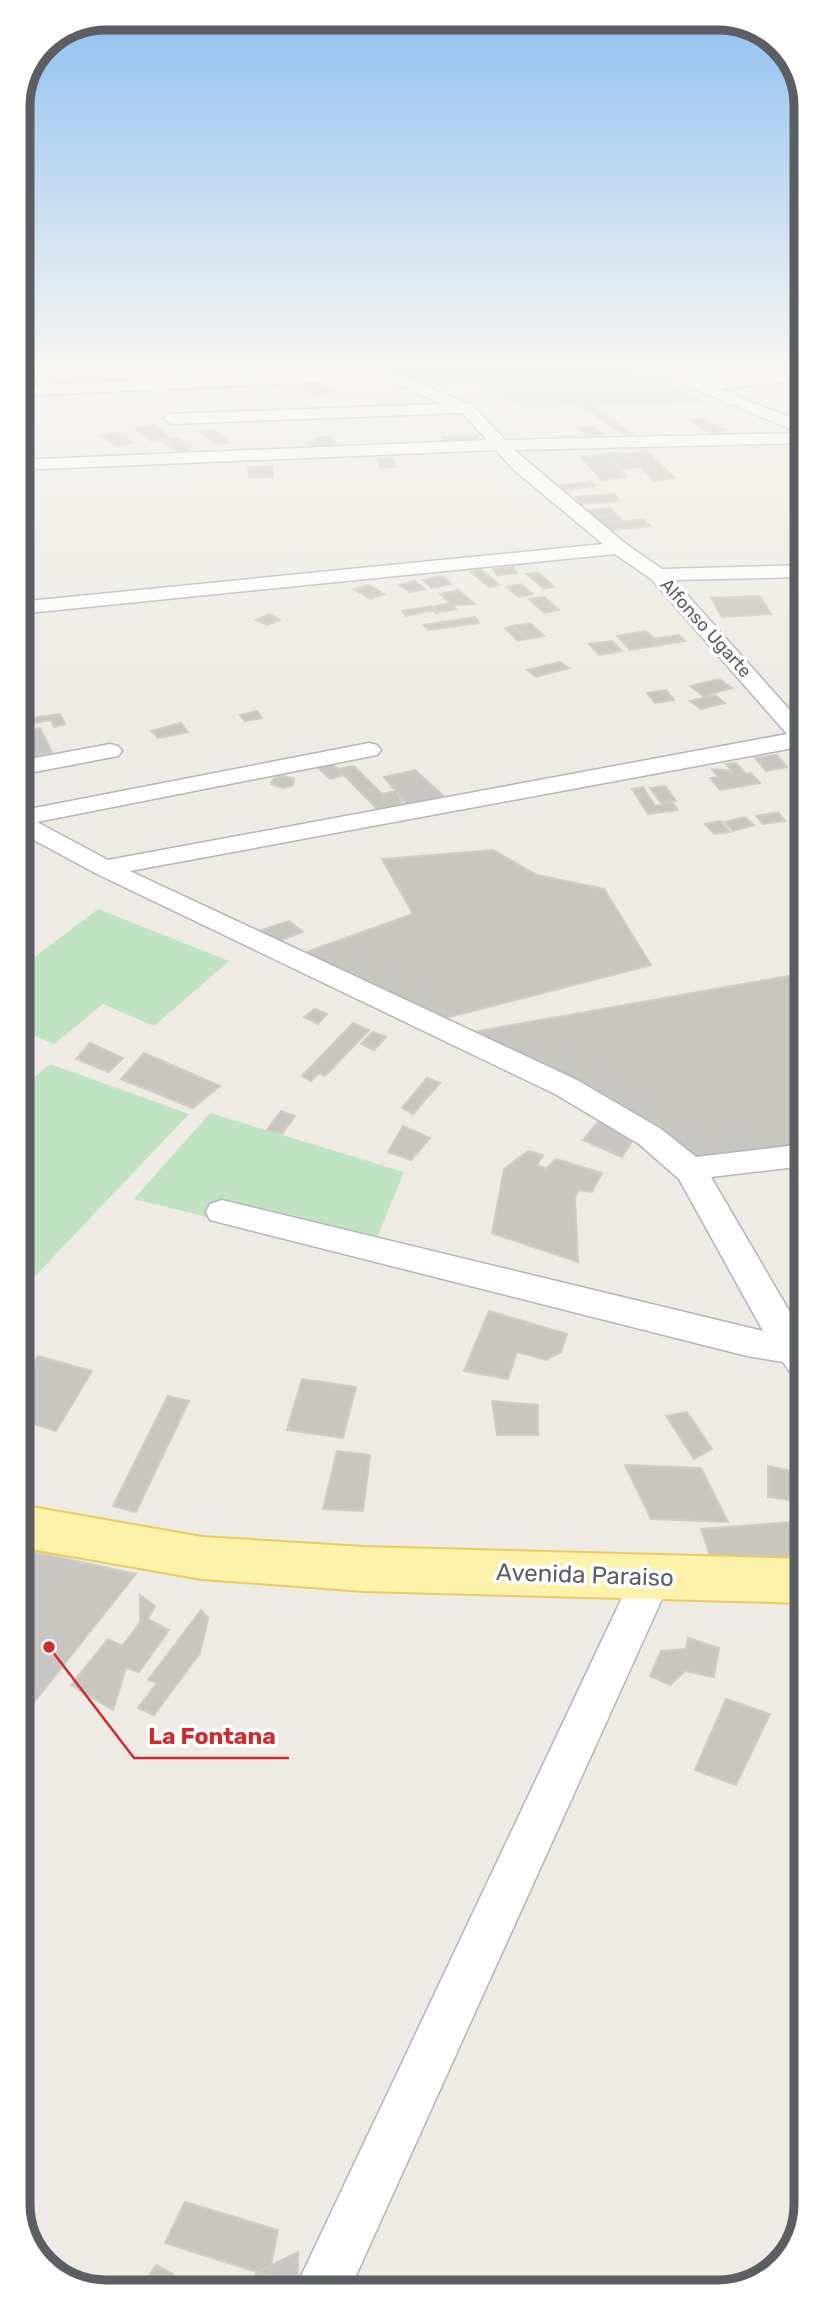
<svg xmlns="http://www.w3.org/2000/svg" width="824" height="2310" viewBox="0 0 824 2310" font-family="Rubik,sans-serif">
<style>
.green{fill:#c0e4c2}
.building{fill:#c8c6c0;stroke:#d2cdc2;stroke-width:2}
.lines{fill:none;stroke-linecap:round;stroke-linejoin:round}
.minor-casing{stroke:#b3b5ba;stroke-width:3}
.major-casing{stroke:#eccb5e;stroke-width:4}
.minor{fill:#fff;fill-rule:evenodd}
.major{fill:#fcf2a9;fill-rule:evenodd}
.labels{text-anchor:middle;stroke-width:7;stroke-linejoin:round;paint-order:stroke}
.far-street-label{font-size:18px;fill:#5b5e63;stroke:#fff}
.near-street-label{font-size:24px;fill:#5b5e63;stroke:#fff}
.rim{fill:none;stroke:#5b5e63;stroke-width:9}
.leader{fill:none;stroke:#d62828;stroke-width:2.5}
.callout-dot{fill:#d62828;stroke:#fff;stroke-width:2.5}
.callout-label{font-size:23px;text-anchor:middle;font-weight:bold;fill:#d62828;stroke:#fff;stroke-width:7;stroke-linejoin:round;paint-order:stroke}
</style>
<rect width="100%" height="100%" fill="#edebe3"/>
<!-- green -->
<path class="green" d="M324 365H620L708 403 524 407 476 381 406 383 385 369 359 371Z
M98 909 229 961 154 1026 103 1004 54 1044 19 1029V969Z
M50 1064 189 1114 19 1293V1090Z
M210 1113 404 1172 369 1257 134 1199Z"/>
<!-- building -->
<path class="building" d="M112 375 111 385 76 386V382H89L90 377Z
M317 383 334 392 315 396 298 387Z
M590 405 641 439 633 441 582 406Z
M700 418 726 430 711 434 691 420Z
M153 425 169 437 151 441 134 429Z
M592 426 606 438 592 440 578 428Z
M213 430 229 442 216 444 200 432Z
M116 432 133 442 118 446 101 436Z
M476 435 479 440 444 442 442 437Z
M331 436 339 449 313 450 309 443 316 442 314 438Z
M177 438 191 447 184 448 189 452 181 454 162 441Z
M646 451 675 478 654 481 626 454Z
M623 452 638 467 621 469 607 454Z
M605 454 627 477 602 480 581 457Z
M392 458 395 467 380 468 377 459Z
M272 466 273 477 249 478 248 467Z
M592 482 595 486 553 491 550 486Z
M614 494 619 501 582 504 576 497Z
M610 508 616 514 588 518 581 511Z
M616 514 622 520 593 524 588 518Z
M643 519 650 526 604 531 598 524Z
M513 567 517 573 497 575 493 569Z
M481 570 500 585 489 587 471 572Z
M537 572 555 587 544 589 527 574Z
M442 576 451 584 432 588 423 580Z
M415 581 425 589 410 592 400 585Z
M521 584 533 594 519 597 507 587Z
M369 585 384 594 370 599 354 589Z
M458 590 475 604 453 605 440 594Z
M760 596 771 614 722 617 711 598Z
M544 597 559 610 544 613 529 599Z
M449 603 456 609 436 613 434 611 437 610 433 607Z
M431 606 435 610 406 616 402 611Z
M269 614 280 620 267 625 256 620Z
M475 617 479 623 428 630 424 625Z
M530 623 544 636 527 639 513 626Z
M513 626 527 639 518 641 505 628Z
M646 631 660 645 630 650 617 636Z
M679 635 685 641 660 645 653 639Z
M612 641 622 651 599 655 589 644Z
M560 662 569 668 536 677 527 670Z
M719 679 732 688 703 696 690 686Z
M666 690 674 700 655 703 647 693Z
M715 695 725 703 701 709 690 701Z
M257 711 262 718 245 721 240 715Z
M60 714 65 724 54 727 51 720 26 724 25 719Z
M181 723 188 732 158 738 151 731Z
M40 728 52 752 21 759 19 732Z
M777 755 787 767 766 771 755 758Z
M328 760 344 775 330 779 314 764Z
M736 763 746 774 751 773 760 783 720 790 710 778 719 777 712 769 732 771 726 764Z
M354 766 382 794 396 791 402 803 393 806V810L379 811 338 769Z
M415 770 447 799 409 807 384 777Z
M284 776 294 779 293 785 283 788 271 784 274 778Z
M665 786 676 801 661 803 650 788Z
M643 787 655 806 673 803 678 810 648 814 632 789Z
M778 812 785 821 763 824 756 816Z
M745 817 754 825 733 831 724 822Z
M720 821 730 832 714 834 705 824Z
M493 850 537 875 604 889 651 965 430 1022 298 955 413 914 382 859Z
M289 921 303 932 273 943 259 931Z
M805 973V1024L795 1026 805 1043V1144L688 1163 473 1032Z
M315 1009 327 1014 318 1024 304 1017Z
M353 1023 369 1030 325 1076 319 1073 311 1081 302 1076Z
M373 1032 386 1037 374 1050 361 1044Z
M90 1043 123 1058 109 1072 76 1059Z
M144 1053 220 1086 193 1108 121 1079Z
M427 1078 440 1083 413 1114 402 1108Z
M281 1111 295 1116 282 1134 267 1130Z
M602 1117 636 1135 622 1157 583 1140Z
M403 1126 430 1138 411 1160 388 1152Z
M528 1151 543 1155 537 1165 546 1169 556 1159 602 1173 592 1192 579 1190 575 1197 578 1262 492 1233 504 1169Z
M489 1311 567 1334 561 1352 546 1360 517 1352 508 1379 464 1371Z
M38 1356 92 1371 56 1431 20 1420 19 1385Z
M302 1379 356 1387 343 1438 287 1430Z
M168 1396 189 1401 136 1512 113 1506Z
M492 1401 538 1405V1435H497Z
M687 1412 712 1449 694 1459 666 1416Z
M337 1451 370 1455 363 1511 323 1509Z
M625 1465 701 1468 728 1522 651 1519Z
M768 1466 805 1474V1502L768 1497Z
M805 1521 806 1574 717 1578 701 1529Z
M20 1549 136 1574 20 1720Z
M140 1595 155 1606 148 1619 169 1630 139 1672 126 1668 113 1710 71 1685 108 1639 122 1646 131 1635 140 1622Z
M201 1610 208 1618 200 1653 154 1715 138 1708 157 1683 148 1680Z
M688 1638 719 1648 714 1677 685 1671 670 1685 650 1676 661 1651 686 1649Z
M726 1699 770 1714 736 1785 695 1770Z
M185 2202 278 2230 269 2276 165 2243Z
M298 2252V2278L292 2291H248L257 2272Z
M156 2265 173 2274 164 2292H138Z"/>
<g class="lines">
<!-- minor casing -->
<g class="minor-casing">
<path id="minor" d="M324 365H353L396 375 472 405 505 440 800 433 638 365H659L700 381 804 370V380L719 389 804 423V443L514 450 626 544 662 569 804 565V577L674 580 804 726V746L130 871 577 1080 661 1129 696 1157 805 1144V1166L711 1177 805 1338V1379L792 1375 783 1362 747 1356 210 1220 206 1212 210 1204 222 1200 763 1331 679 1179 639 1144 555 1094 95 873 19 832V811L369 743 377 745 381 750 377 755 37 822 108 860 787 734 651 579 615 554 18 614V602L603 544 514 470 496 450 18 470V460L487 440 462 413 171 424 163 419 171 414 442 404C417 394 383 373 358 380L18 396V386L340 371Z
M110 744 118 746 122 751 118 756 19 775V761Z
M652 1559 666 1564 672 1577 349 2291H294L638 1564Z"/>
</g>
<!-- major casing -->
<g class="major-casing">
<path id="major" d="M20 1505 202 1537 364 1547 806 1559V1603L364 1591 202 1579 20 1547Z"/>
</g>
<!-- minor -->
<use href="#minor" class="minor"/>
<!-- major -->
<use href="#major" class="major"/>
</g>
<!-- sky -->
<linearGradient id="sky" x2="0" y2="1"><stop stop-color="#8dc0f0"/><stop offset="0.53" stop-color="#f7f6f2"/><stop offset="1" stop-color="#f7f6f2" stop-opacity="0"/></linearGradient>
<rect width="824" height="688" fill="url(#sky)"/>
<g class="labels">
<!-- far-street labels -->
<g class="far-street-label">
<text transform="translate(706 628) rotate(48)" y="6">Alfonso Ugarte</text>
</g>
<!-- near-street labels -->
<g class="near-street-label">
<text transform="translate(585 1575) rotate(2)" y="8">Avenida Paraiso</text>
</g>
</g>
<!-- crop -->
<path d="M0 0H824V2310H0ZM106 30H718A76 76 0 0 1 794 106V2204A76 76 0 0 1 718 2280H106A76 76 0 0 1 30 2204V106A76 76 0 0 1 106 30Z" fill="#fff" fill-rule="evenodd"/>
<path class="rim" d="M106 30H718A76 76 0 0 1 794 106V2204A76 76 0 0 1 718 2280H106A76 76 0 0 1 30 2204V106A76 76 0 0 1 106 30Z"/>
<!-- callouts -->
<path class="leader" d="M49 1647L134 1758H289"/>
<circle class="callout-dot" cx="49" cy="1647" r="7"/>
<g class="callout-label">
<text x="212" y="1744">La Fontana</text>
</g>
</svg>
